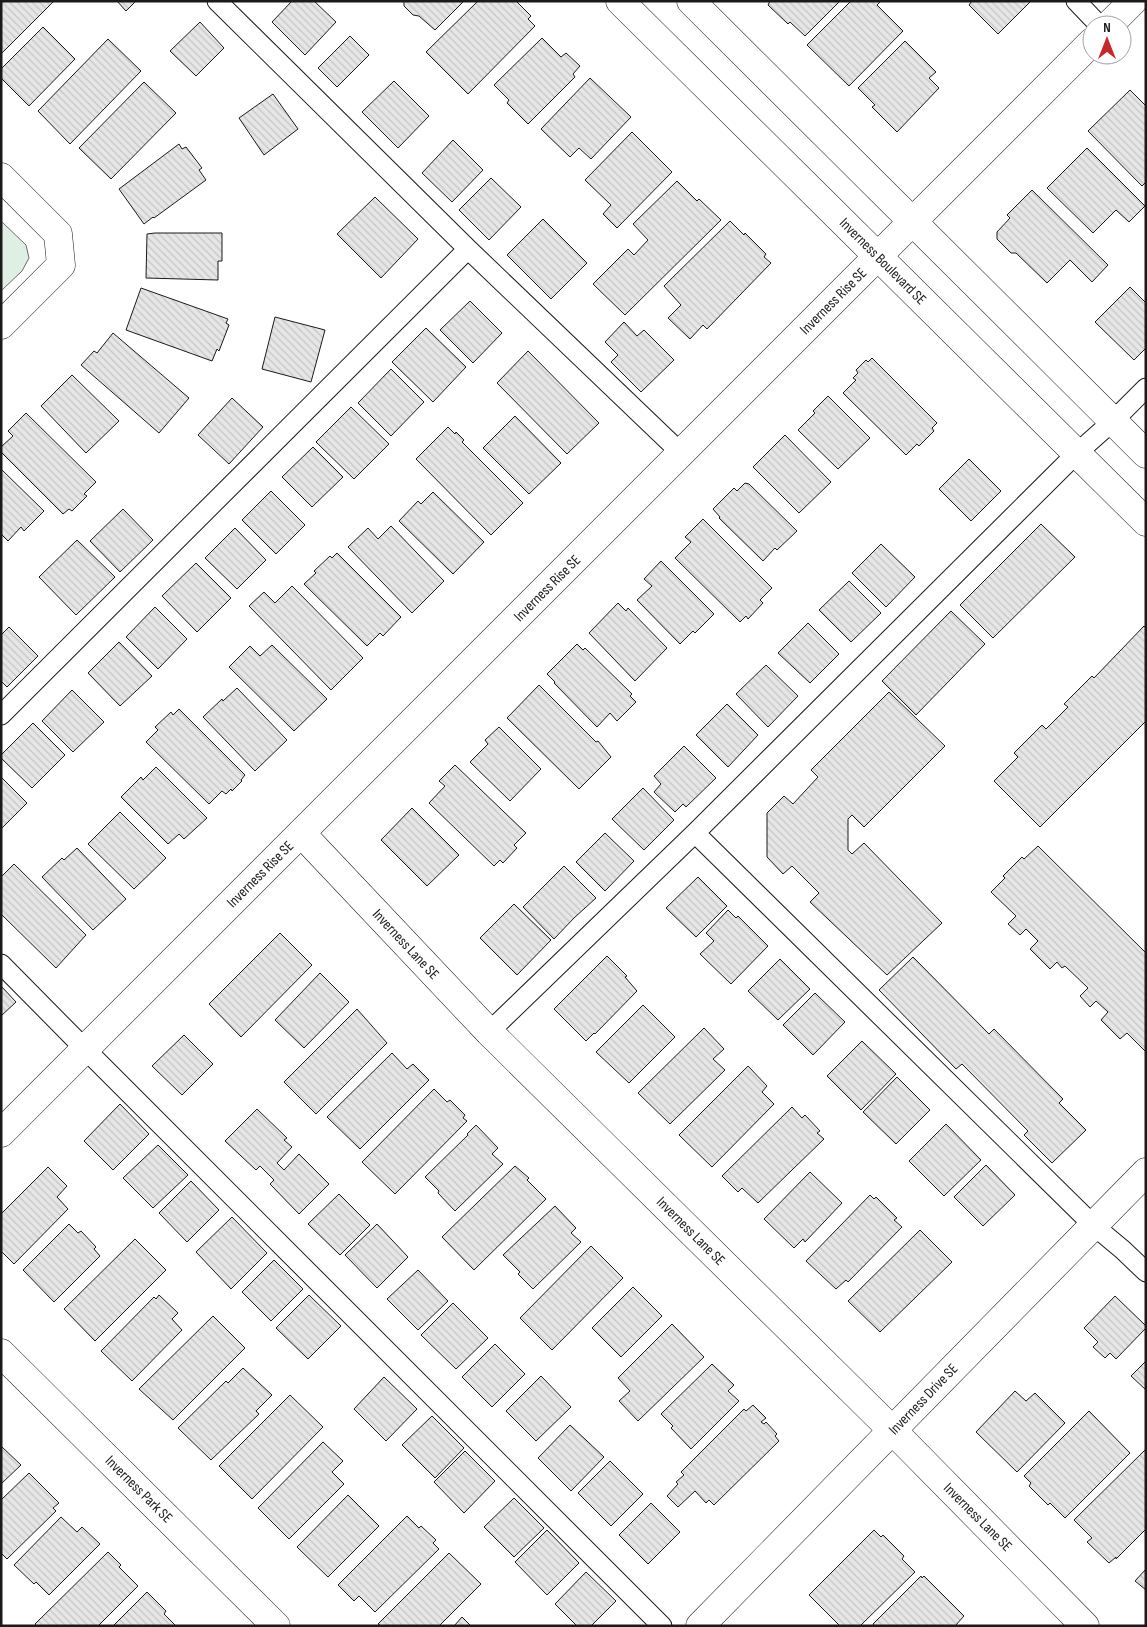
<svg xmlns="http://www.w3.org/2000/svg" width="1147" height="1627" viewBox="0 0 1147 1627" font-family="'Sofia Sans Condensed',sans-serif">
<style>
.park{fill:#e0efe3;stroke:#6a6a6a}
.building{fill:url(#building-back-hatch);stroke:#1a1a1a}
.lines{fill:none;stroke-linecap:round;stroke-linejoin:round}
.service-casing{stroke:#1a1a1a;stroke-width:21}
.minor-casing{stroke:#1a1a1a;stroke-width:29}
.service{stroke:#fff;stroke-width:19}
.minor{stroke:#fff;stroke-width:28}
.labels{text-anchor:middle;stroke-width:4;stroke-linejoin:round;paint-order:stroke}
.street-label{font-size:15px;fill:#1a1a1a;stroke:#fff}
</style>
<defs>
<pattern id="building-back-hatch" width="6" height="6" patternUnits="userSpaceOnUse" patternTransform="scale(1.25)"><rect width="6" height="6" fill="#e6e6e6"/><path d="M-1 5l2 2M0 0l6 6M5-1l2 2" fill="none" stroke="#c5c5c5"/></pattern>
</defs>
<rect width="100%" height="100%" fill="#fff"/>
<!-- park -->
<path class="park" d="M1 221 26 245 29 258 22 271 1 291Z"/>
<!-- building -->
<path class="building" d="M1 1H54L1 54Z
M117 1H136L126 11Z
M292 1H314L336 22 305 55 272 22Z
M404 1H464L435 30 419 16 413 15 404 6Z
M478 1H516L531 16 528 19 535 26 468 94 426 52Z
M770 1H840L805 36 790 22 788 24 768 5Z
M851 1H881L877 5 903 31 849 86 807 45Z
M972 1H1029L1030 2 998 34 969 5Z
M200 22 224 48 196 76 170 51Z
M43 27 75 59 29 106 1 78V69Z
M350 36 369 55 337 87 318 68Z
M542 38 561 57 566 53 580 66 573 74 575 77 528 124 507 103 509 100 494 85Z
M108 39 141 71 70 144 38 111Z
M905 41 936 72 929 78 939 88 897 132 872 107 875 105 858 88Z
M590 78 631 117 591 159 579 148 570 157 541 129Z
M394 81 429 116 398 148 362 112Z
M144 82 176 113 111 179 79 148Z
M1130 90 1146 106V182L1142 186 1088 131Z
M273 94 298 129 264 155 239 118Z
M632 132 672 172 617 228 603 214 611 205 585 180Z
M453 140 483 170 452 202 422 173Z
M179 144 182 149 186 147 202 168 199 170 206 180 154 218 153 217 144 224 119 189Z
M1087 148 1145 206 1129 222 1116 210 1093 233 1047 188Z
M491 178 521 207 489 240 459 210Z
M677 181 697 201 699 199 721 220 625 315 593 284 628 249 634 255 648 240 633 224Z
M1032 190 1108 265 1092 282 1070 260 1047 283 1016 253H1011L997 239V232L1010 218 1007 215Z
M375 197 418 239 381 278 337 234Z
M543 219 587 263 551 299 507 255Z
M730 221 744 235 745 233 766 254 764 257 771 263 707 329 703 325 690 339 668 318 681 305 664 286Z
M155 233H222V261H218V280L146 278 147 234Z
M1130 287 1146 303V348L1134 360 1095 322Z
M141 288 228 319 226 323 229 325 219 351 217 349 212 361 126 330Z
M470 301 502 333 473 363 440 330Z
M275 317 325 330 311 382 262 369Z
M624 322 637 336 644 330 674 360 641 392 611 362 618 355 605 342Z
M426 328 466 367 433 402 392 362Z
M113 333 189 398 159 433 81 365 94 351 97 353Z
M528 351 599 423 567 454 497 383Z
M872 358 937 423 932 428 934 431 919 446 917 444 906 455 843 393 856 380 853 378 858 373 856 370 866 360 868 362Z
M391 369 424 402 391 436 358 403Z
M72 375 119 421 86 453 41 406Z
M828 396 870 438 838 469 798 430 815 413 813 411Z
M232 398 263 427 229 464 198 435Z
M351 407 389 444 354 479 316 442Z
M26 413 96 482 84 494 87 496 72 511 69 509 63 514 1 452V447L13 436 8 431Z
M515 416 561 463 529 494 483 448Z
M448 427 455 434 456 432 464 440 462 442 523 503 491 535 416 459Z
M785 435 831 482 799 513 753 467Z
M313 447 343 477 312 507 282 477Z
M969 459 1001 491 971 521 939 489Z
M1 469 44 511 24 531 21 527 8 541 1 534Z
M745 483 749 484 797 531 777 550 775 548 763 561 719 518 720 517 713 509 734 488 737 491Z
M271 491 305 525 276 554 242 520Z
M433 492 484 542 453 574 399 521 418 501 421 504Z
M123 509 153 540 120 572 90 541Z
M703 519 772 588 760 600 763 603 748 619 746 616 740 622 675 558 691 542 685 537Z
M1041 524 1075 557 993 638 960 605Z
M391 526 444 581 412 613 348 547 368 528 378 539Z
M235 528 266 560 237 589 205 558Z
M77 540 115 577 76 615 39 577Z
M881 544 915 577 886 607 852 573Z
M337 553 401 617 383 636 380 633 367 646 304 584 316 573 314 571 330 556 332 558Z
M661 561 714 614 695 633 693 631 680 644 637 600 652 586 644 579Z
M196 563 231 598 197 632 162 596Z
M849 581 881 613 851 642 819 610Z
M292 586 363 658 331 690 249 606 264 592 275 603Z
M618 603 626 611 628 608 667 648 635 681 589 633Z
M155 607 187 639 158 669 126 637Z
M951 611 985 644 916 715 882 681Z
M808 623 839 654 810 683 778 653Z
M1144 626 1146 628V721L1040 827 994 781 1018 757 1014 753 1042 725 1046 729 1068 707 1064 704 1092 676 1094 678Z
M9 627 38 656 7 687 1 681V635Z
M119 642 152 676 120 706 88 673Z
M577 644 583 650 585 648 632 694 630 696 636 702 617 721 610 713 597 727 554 683 555 682 547 674Z
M272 645 327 699 294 731 229 667 250 646 260 656Z
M766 665 798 696 768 727 736 694Z
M539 685 596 742 598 741 611 757 579 789 507 718Z
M237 688 287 740 255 771 203 717 222 699 223 701Z
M72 690 104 722 73 752 42 721Z
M889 692 945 746 864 827 852 815 848 819V850L852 854 864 843 942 923 887 975 810 902 819 893 792 866 783 874 767 857V813L784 796 793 804 818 777 811 770Z
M727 704 758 735 728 767 696 735Z
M179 709 245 775 241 780 242 781 232 791 231 789 226 794 222 791 209 804 146 742 158 730 155 727 171 712 173 715Z
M33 723 65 755 32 788 1 758V755Z
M499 727 541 769 510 801 470 762 488 744 485 740Z
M684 746 716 778 686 807 683 804 675 812 654 792 661 784 654 776Z
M455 765 526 833 514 845 517 848 503 863 500 860 494 866 429 803 445 786 439 781Z
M156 767 207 818 184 839 179 834 168 844 121 797 141 777 143 780Z
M1 777 27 803 1 829Z
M643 788 674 820 644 850 612 819Z
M412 808 459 855 427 886 381 840Z
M120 812 166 858 134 889 88 844Z
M605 833 634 861 605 891 576 862Z
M1038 846 1146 953V1052L1127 1033 1120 1039 1101 1020 1108 1012 1096 1001 1090 1007 1080 996 1088 988 1065 966 1062 968 1057 962 1050 969 1030 949 1038 941 1026 929 1020 935 1008 924 1016 916 991 892 1005 878 1003 876 1022 857 1024 859Z
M77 848 126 899 93 930 42 877 62 858 64 860Z
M14 864 86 935 56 968 1 914V877Z
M564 866 596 898 574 918 554 939 523 907Z
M698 877 727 906 696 937 666 908Z
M514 904 551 940 517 975 480 938Z
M728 910 736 918 738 916 768 946 731 984 700 954 714 941 706 933Z
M280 933 312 965 241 1037 209 1004Z
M607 956 627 976 625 977 637 991 595 1034 594 1033 586 1041 554 1009Z
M913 957 989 1034 994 1029 1063 1099 1059 1103 1086 1130 1052 1163 1024 1135 1028 1131 962 1064 956 1069 879 990Z
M780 959 810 989 778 1020 748 991Z
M320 973 349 1002 304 1048 275 1020Z
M1 986 16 1002 1 1016Z
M815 993 845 1022 813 1055 783 1025Z
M643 1005 675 1037 629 1083 596 1052Z
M357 1009 387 1043 316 1114 284 1082Z
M704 1028 724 1049 713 1059 725 1070 670 1124 638 1093Z
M184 1035 213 1064 182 1095 152 1066Z
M862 1041 896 1074 861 1110 827 1076Z
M392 1053 407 1069 413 1064 429 1080 360 1149 327 1117Z
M748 1066 767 1086 762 1092 774 1104 712 1167 679 1135Z
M897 1077 930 1110 896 1144 863 1112Z
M434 1089 447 1102 450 1100 465 1115 463 1118 467 1121 395 1194 362 1162Z
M120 1104 149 1134 113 1170 84 1141Z
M792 1107 802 1118 805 1115 820 1131 817 1133 824 1139 758 1203 742 1188 738 1192 722 1176Z
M257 1109 287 1138 284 1140 292 1147 277 1163 284 1170 299 1154 329 1184 299 1214 270 1184 274 1180 260 1166 256 1170 225 1141Z
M946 1124 981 1160 944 1196 909 1161Z
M476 1125 498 1148 492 1154 503 1164 455 1211 438 1193 439 1191 425 1177 468 1135 467 1134Z
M158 1145 188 1175 153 1208 123 1178Z
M986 1165 1015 1195 983 1226 954 1197Z
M515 1166 529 1178 527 1180 546 1199 474 1270 442 1237Z
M48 1167 67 1186 57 1197 68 1209 14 1264 1 1251V1214Z
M810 1172 842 1203 805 1242 803 1239 794 1248 764 1219Z
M191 1181 219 1210 187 1242 159 1213Z
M339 1194 370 1225 340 1255 308 1224Z
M870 1195 874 1199 876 1197 897 1218 894 1220 902 1227 848 1282 846 1280 836 1289 806 1261Z
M555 1206 576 1228 571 1233 581 1242 533 1289 518 1274 520 1272 503 1255Z
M232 1217 267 1253 231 1289 196 1252Z
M69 1224 78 1233 81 1231 96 1247 94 1249 100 1256 54 1302 23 1270Z
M377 1224 408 1257 377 1288 345 1255Z
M920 1230 952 1262 880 1332 848 1301Z
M135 1239 166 1270 95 1341 64 1309Z
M591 1246 623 1278 552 1350 520 1318Z
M274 1260 303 1289 271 1321 242 1292Z
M418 1270 448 1301 418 1330 387 1299Z
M633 1287 662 1316 621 1357 592 1328Z
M159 1295 178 1313 172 1319 182 1330 132 1381 101 1351 154 1297 156 1299Z
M309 1295 341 1326 308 1359 276 1328Z
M1115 1296 1146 1326V1328L1116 1359 1110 1353 1105 1358 1093 1347 1098 1342 1084 1328Z
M453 1303 488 1338 456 1369 421 1335Z
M213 1316 245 1348 173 1420 139 1389Z
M672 1324 704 1357 638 1421 619 1401 630 1391 618 1378Z
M495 1344 525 1374 492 1407 462 1377Z
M1146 1361V1390L1131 1376Z
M712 1364 734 1385 728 1391 739 1401 691 1449 671 1428 673 1426 661 1414Z
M243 1368 272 1395 256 1411 259 1414 211 1460 178 1428 226 1381 228 1383Z
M541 1376 571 1407 536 1441 506 1411Z
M384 1377 417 1409 386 1441 354 1409Z
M1015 1391 1026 1401 1035 1393 1065 1423 1017 1472 976 1432Z
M290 1395 323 1427 252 1499 219 1466Z
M753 1405 766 1418 761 1422 764 1424 766 1422 777 1434 775 1436 779 1441 714 1505 709 1500 706 1503 695 1491 678 1507 667 1496 678 1484 676 1482 684 1475 681 1472 744 1409 746 1411Z
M1089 1411 1130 1453 1065 1518 1050 1503 1048 1505 1029 1486 1031 1483 1024 1476Z
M432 1416 464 1448 435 1478 402 1445Z
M570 1425 604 1457 571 1491 538 1458Z
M323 1442 343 1461 332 1472 344 1484 289 1539 258 1508Z
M1 1446 21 1465 1 1484Z
M1146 1449V1529L1116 1559V1557L1109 1563 1087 1542 1092 1538 1074 1520Z
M465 1451 495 1481 464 1513 434 1482Z
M610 1461 643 1494 611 1526 578 1493Z
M29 1473 59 1503 53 1508 56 1511 7 1559 1 1553V1500Z
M348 1495 379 1526 328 1577 297 1547Z
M514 1498 544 1528 514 1557 484 1527Z
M651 1503 680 1532 648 1564 619 1535Z
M407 1516 419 1528 421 1526 436 1540 433 1543 439 1549 375 1612 359 1596 354 1601 338 1585Z
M61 1517 77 1532 82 1527 100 1544 49 1595 36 1582 34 1584 14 1565Z
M547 1530 579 1563 547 1595 515 1562Z
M874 1530 881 1537 883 1535 904 1556 902 1559 915 1572 860 1626H840L809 1595Z
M108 1552 121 1565 119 1567 138 1586 98 1626H37L35 1624Z
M449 1553 481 1584 439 1626H381L378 1624Z
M1146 1569V1590L1135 1581Z
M586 1572 616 1601 591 1626H577L555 1604Z
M921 1576 922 1578 924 1576 964 1616 955 1626H874L873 1624Z
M147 1592 166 1611 164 1614 176 1626H113Z
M462 1617 471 1626H454Z"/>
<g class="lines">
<!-- service casing -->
<g class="service-casing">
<path id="service" d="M217 1 468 249 681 453
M1076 1 1099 25
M1 715 468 249
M695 833 1093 1225 1123 1250 1146 1272
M1 964 85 1049 662 1626
M489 1032 695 833 1077 453 1113 421 1146 388"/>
</g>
<!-- minor casing -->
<g class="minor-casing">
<path id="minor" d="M620 1 1146 522
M691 1 1146 454
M1109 25 1133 1
M1 177 58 234 61 265 1 325
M301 833 489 1032 892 1430 1085 1626
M1 1133 1092 42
M1 1353 276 1626
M700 1626 1146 1172"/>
</g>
<!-- service -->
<use href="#service" class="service"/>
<!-- minor -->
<use href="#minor" class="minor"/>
</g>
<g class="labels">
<!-- street labels -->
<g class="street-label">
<text transform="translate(883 261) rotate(45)" y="5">Inverness Boulevard SE</text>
<text transform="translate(833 301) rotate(-45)" y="5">Inverness Rise SE</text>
<text transform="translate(547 588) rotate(-45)" y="5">Inverness Rise SE</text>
<text transform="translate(260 874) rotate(-45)" y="5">Inverness Rise SE</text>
<text transform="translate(406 944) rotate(47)" y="5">Inverness Lane SE</text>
<text transform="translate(691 1231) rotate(45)" y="5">Inverness Lane SE</text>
<text transform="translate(923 1399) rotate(-46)" y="5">Inverness Drive SE</text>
<text transform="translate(139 1489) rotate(45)" y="5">Inverness Park SE</text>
<text transform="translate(978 1517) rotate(45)" y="5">Inverness Lane SE</text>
</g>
</g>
<!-- border -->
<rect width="1147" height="1627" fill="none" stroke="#1a1a1a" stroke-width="5"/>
<!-- north arrow -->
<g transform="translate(1107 40)"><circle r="24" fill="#ffffff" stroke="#a3a3a3"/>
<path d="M0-4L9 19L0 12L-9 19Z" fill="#c62828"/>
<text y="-8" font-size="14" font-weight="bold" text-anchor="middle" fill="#1a1a1a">N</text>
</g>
</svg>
